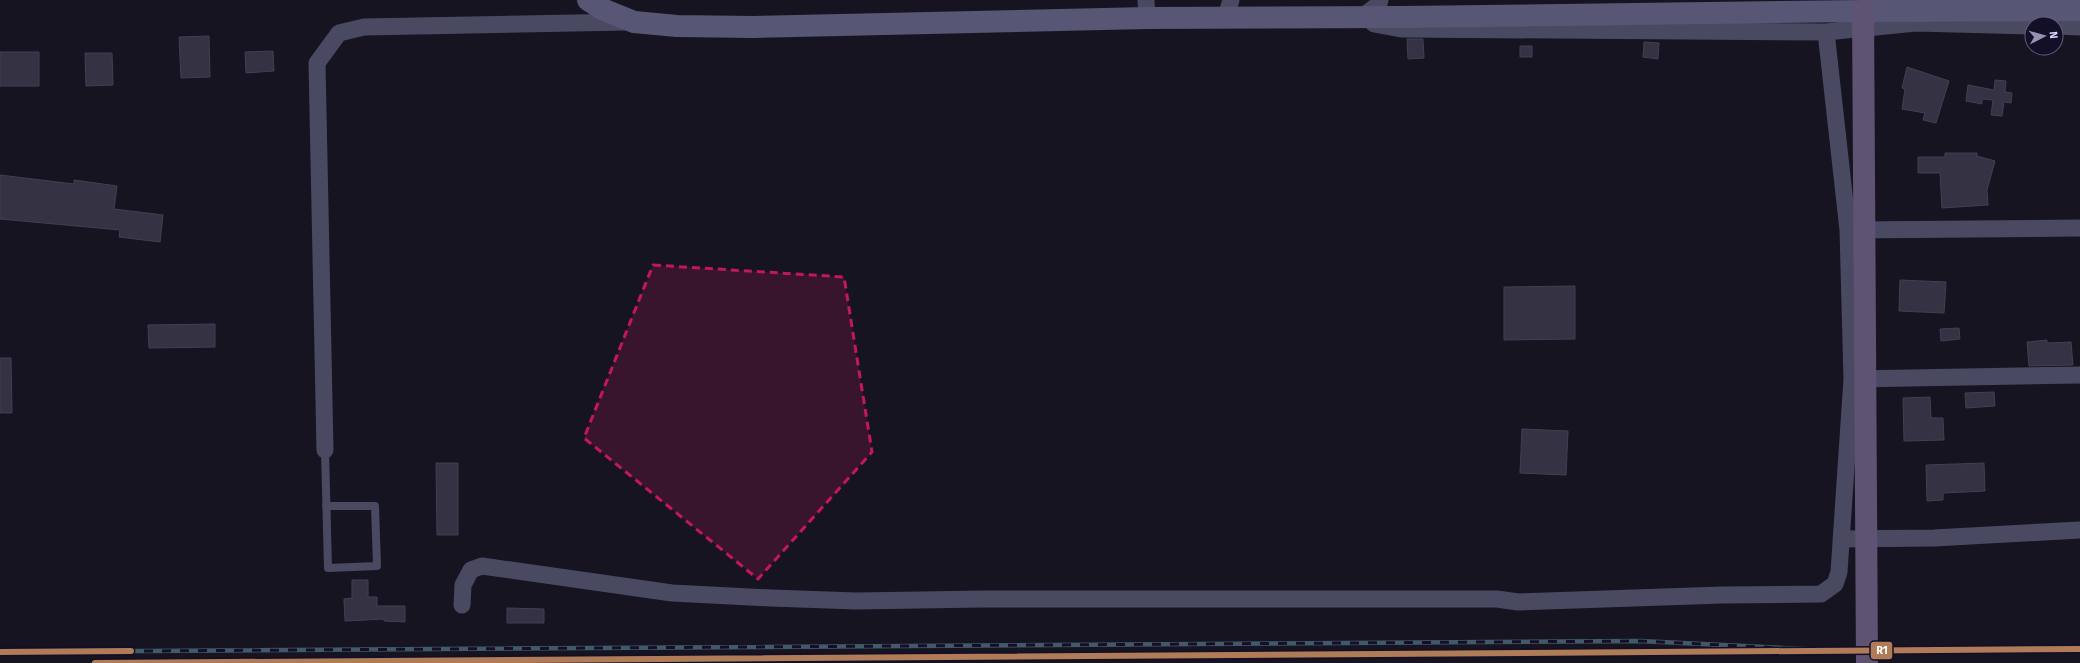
<svg xmlns="http://www.w3.org/2000/svg" width="2080" height="663" viewBox="0 0 2080 663" font-family="'Fira Sans',sans-serif">
<style>
.building{fill:#343243;stroke:#433f54}
.lines{fill:none;stroke-linecap:round;stroke-linejoin:round}
.service{stroke:#4a4962;stroke-width:8}
.minor{stroke:#4a4962;stroke-width:17}
.secondary{stroke:#575674;stroke-width:22}
.rail-casing{stroke:#43596b;stroke-width:4.5}
.rail{stroke:#130f26;stroke-width:3;stroke-dasharray:9;stroke-linecap:butt}
.secondary-bridge{stroke:#575674;stroke-width:22}
.primary-bridge{stroke:#5e5373;stroke-width:22}
.rail-1-casing{stroke:#130f26;stroke-width:9}
.rail-1{stroke:#b07c57;stroke-width:6}
.marked{fill:#c2185b;fill-opacity:0.2;stroke:#c2185b;stroke-width:3;stroke-dasharray:8 5;stroke-linejoin:round}
.line-badge{stroke:#130f26;stroke-width:1.5}
.badge-label{font-size:11px;text-anchor:middle;font-weight:bold;fill:#fff}
</style>
<rect width="100%" height="100%" fill="#161421"/>
<!-- building -->
<path class="building" d="M209 36 210 77 181 78 179 37Z
M1407 39H1423L1424 58 1408 59Z
M1644 42 1659 43 1658 59 1643 57Z
M1520 46H1532V57H1520Z
M273 51 274 71 246 73 245 52Z
M0 52H39V86H0Z
M85 53H112L113 85 86 86Z
M1907 67 1949 81 1936 123 1923 120 1925 113 1902 109 1905 89 1902 88Z
M1995 80 2006 81 2005 92 2012 93 2011 103 2004 102 2002 116 1991 115 1993 100 1982 99V104L1966 101 1968 85 1994 90Z
M1945 153H1977V156L1995 161 1987 190 1988 205 1942 208 1940 173H1918V157H1945Z
M0 175 74 184V180L117 186 114 209 163 215 160 242 119 237 120 230 0 219Z
M1900 280 1946 282 1944 313 1899 311Z
M1575 286V339L1504 340V287Z
M215 324V347L149 348 148 325Z
M1959 328 1960 339 1941 341 1940 329Z
M2047 340V343L2071 342 2073 365 2029 366 2027 342Z
M0 358H11L12 413H0Z
M1994 392 1995 406 1966 408 1965 393Z
M1930 397 1931 418H1943L1944 440 1904 441 1903 398Z
M1522 429 1568 431 1566 475 1520 473Z
M436 463H458V535H437Z
M1984 463 1985 491 1943 493V500L1927 501 1926 465Z
M352 580H368V597H377V606H405V622L384 621V619L345 621 344 599 352 598Z
M507 608 544 609V623H507Z"/>
<g class="lines">
<!-- service -->
<path class="service" d="M325 450 328 568 377 566 375 506H326"/>
<!-- minor -->
<path class="minor" d="M1146 0 1147 18
M1226 17 1231 0
M1359 19 1379 4 1380 0
M1374 24 1401 29 1826 32 1916 23 2032 26
M2056 26 2080 27
M1852 230 2080 228
M1854 379 2080 375
M325 450 317 63 339 33 364 27 627 22
M1841 539 1934 538 2080 530
M462 605 463 585 471 570 482 566 672 593 771 598 856 601 983 599H1497L1518 602 1722 595 1821 594 1835 584 1839 572 1852 379 1848 230 1826 32"/>
<!-- secondary -->
<path class="secondary" d="M588 0 602 9 634 22 677 26 753 27 1147 18 1402 17"/>
<!-- rail casing -->
<g class="rail-casing">
<path id="rail" d="M0 652 1640 641 1845 651"/>
</g>
<!-- rail -->
<use href="#rail" class="rail"/>
<!-- secondary-bridge -->
<path class="secondary-bridge" d="M1402 17 1863 11 2080 10"/>
<!-- primary-bridge -->
<path class="primary-bridge" d="M1863 11 1867 663"/>
<!-- rail-1 casing -->
<g class="rail-1-casing">
<path id="rail-1" d="M0 652 131 651
M95 663 2080 649"/>
</g>
<!-- rail-1 -->
<use href="#rail-1" class="rail-1"/>
</g>
<!-- marked area -->
<path class="marked" d="M653 265 844 277 872 452 758 579 584 438Z"/>
<rect class="line-badge" x="1870" y="641" width="23" height="19" rx="4" fill="#b07c57"/>
<g class="badge-label">
<text x="1882" y="654">R1</text>
</g>
<!-- north arrow -->
<g transform="translate(2044 36) rotate(84)"><circle r="19" fill="#130f26" stroke="#625e7d"/>
<path d="M0-3L7 15L0 10L-7 15Z" fill="#9591b1"/>
<text y="-6" font-size="11" font-weight="bold" text-anchor="middle" fill="#d9d4ff">N</text>
</g>
</svg>
